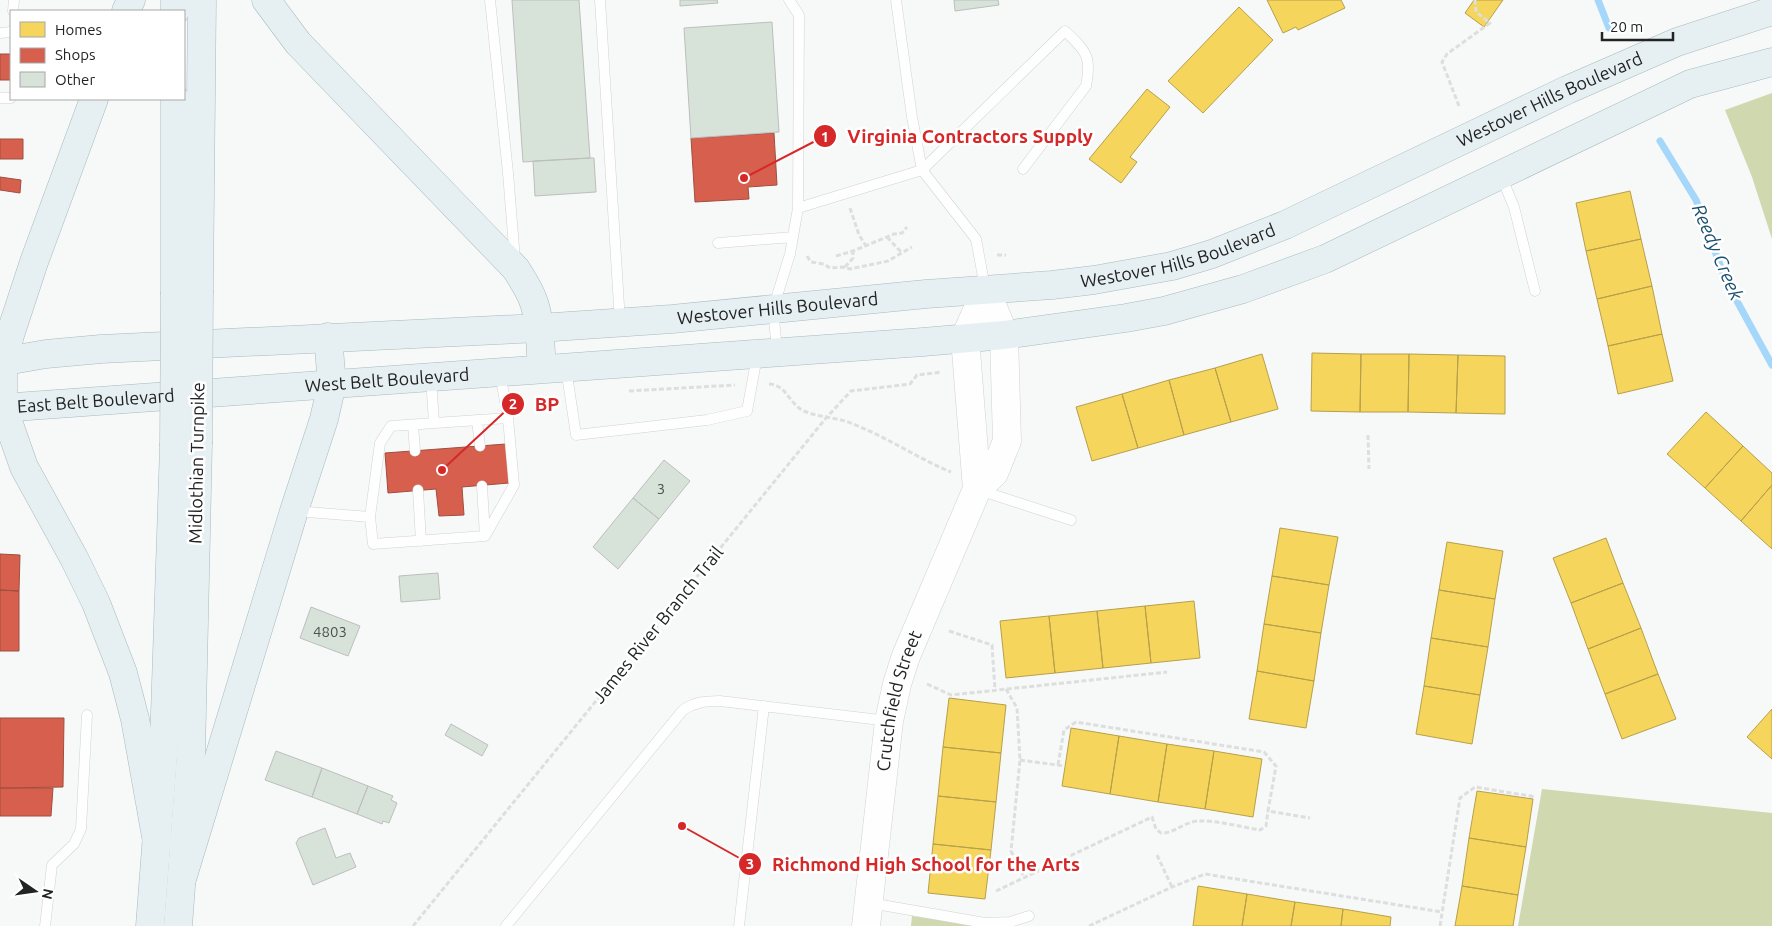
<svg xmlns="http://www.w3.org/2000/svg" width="1772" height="926" viewBox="0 0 1772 926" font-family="Ubuntu,sans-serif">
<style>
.forest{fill:#cfd8ae}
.homes{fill:#f6d55c;stroke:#b6a04b}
.shops{fill:#d6604d;stroke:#a04e40}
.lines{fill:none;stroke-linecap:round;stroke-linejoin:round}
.stream{stroke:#a4d7f9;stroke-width:7}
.building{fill:#d7e3d9;stroke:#bdbebd}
.lane-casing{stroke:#d1d2d2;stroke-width:11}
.secondary-casing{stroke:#d1d2d2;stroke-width:29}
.primary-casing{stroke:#a8babc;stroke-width:29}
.path{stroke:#dddede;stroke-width:3;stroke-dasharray:5 2.5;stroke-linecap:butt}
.lane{stroke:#fefefe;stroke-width:10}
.secondary{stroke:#fefefe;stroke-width:28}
.primary{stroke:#e6f0f2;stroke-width:28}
.primary-bridge-casing{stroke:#a8babc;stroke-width:29;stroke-linecap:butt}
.primary-bridge{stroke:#e6f0f2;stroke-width:28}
.labels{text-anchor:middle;stroke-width:5;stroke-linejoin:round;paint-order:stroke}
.number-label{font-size:15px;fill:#4f5350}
.street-label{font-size:18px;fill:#222323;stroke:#fff}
.water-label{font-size:19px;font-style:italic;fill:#195071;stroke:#fff}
.leader{fill:none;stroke:#d62828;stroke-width:2}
.callout-dot{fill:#d62828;stroke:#fff;stroke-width:2}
.mark-label{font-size:15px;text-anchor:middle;font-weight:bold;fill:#fff}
.callout-label{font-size:19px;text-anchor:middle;font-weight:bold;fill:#d62828;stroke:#fff;stroke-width:5;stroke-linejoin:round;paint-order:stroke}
</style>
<rect width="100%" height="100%" fill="#f7f8f8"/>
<!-- forest -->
<path class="forest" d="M1772 93V239L1752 177 1725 110Z
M1542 789 1772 813V926H1518Z
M912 916 982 926H911Z"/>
<!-- homes -->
<path class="homes" d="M1267 0H1341L1345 8 1298 30 1296 27 1283 33Z
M1474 0H1503L1484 27 1465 13Z
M1239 7 1273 40 1203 113 1168 81Z
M1147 89 1170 107 1130 157 1137 162 1121 183 1089 159Z
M1630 191 1641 239 1586 251 1576 203Z
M1641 239 1652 286 1597 299 1586 251Z
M1652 286 1662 334 1608 346 1597 299Z
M1662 334 1673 381 1618 394 1608 346Z
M1312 353 1361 354 1360 412 1311 411Z
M1262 354 1278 409 1231 422 1215 368Z
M1361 354H1409L1408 412H1360Z
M1409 354 1458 355 1456 413 1408 412Z
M1458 355 1505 356V414L1456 413Z
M1215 368 1231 422 1184 435 1169 380Z
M1169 380 1184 435 1138 448 1122 394Z
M1122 394 1138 448 1092 461 1076 407Z
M1706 412 1743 446 1705 488 1667 454Z
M1743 446 1772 473V485L1741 521 1705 488Z
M1772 485V549L1741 521Z
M1280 528 1338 537 1329 585 1272 576Z
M1606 538 1623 583 1571 603 1553 558Z
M1447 542 1503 551 1495 599 1439 590Z
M1272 576 1329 585 1321 633 1264 624Z
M1623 583 1641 628 1588 649 1571 603Z
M1439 590 1495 599 1488 647 1431 638Z
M1194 601 1200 658 1151 663 1145 606Z
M1145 606 1151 663 1103 668 1097 611Z
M1097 611 1103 668 1055 673 1049 616Z
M1049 616 1055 673 1006 678 1000 621Z
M1264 624 1321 633 1314 681 1257 671Z
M1641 628 1658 674 1605 694 1588 649Z
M1431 638 1488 647 1480 695 1424 686Z
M1257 671 1314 681 1306 728 1249 719Z
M1658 674 1676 719 1622 739 1605 694Z
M1424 686 1480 695 1472 744 1416 734Z
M949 698 1006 705 1001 753 943 747Z
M1772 709V759L1747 737Z
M1071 728 1119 736 1110 794 1062 786Z
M1119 736 1167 744 1158 802 1110 794Z
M1167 744 1214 751 1205 809 1158 802Z
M943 747 1001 753 996 802 938 796Z
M1214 751 1262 759 1253 817 1205 809Z
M1477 791 1533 799 1526 847 1469 838Z
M938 796 996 802 991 850 933 844Z
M1469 838 1526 847 1518 895 1462 886Z
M933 844 991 850 985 899 928 893Z
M1198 886 1247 894 1242 926H1193Z
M1462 886 1518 895 1513 926H1455Z
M1247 894 1295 902 1291 926H1242Z
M1295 902 1343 909 1341 926H1291Z
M1343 909 1391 917 1390 926H1341Z"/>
<!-- shops -->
<path class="shops" d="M0 54H11V80H0Z
M774 133 777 185 748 187 749 199 695 202 691 138Z
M0 139H23V159H0Z
M0 177 21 180 20 193 0 190Z
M506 444 509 483 462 487 464 515 439 516 436 489 388 493 385 453Z
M0 554 20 555 19 591 0 590Z
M0 590 19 591V651H0Z
M0 718H64L63 787 0 788Z
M0 788H53L51 816H0Z"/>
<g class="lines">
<!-- stream -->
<path class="stream" d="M1598 0 1609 28
M1660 141 1696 200 1726 281 1772 365"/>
</g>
<!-- building -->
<path class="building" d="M512 0H579L590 158 523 162Z
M680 0H717L718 3 680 6Z
M954 0H998L999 5 955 11Z
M772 22 779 132 691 138 684 28Z
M590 158H594L596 192 535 196 533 161Z
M664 460 690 481 659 519 633 498Z
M633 498 659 519 618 569 593 547Z
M438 573 440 599 401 602 399 576Z
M311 607 360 626 348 656 300 638Z
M451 724 488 745 482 756 445 735Z
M276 751 322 768 312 797 265 780Z
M322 768 368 786 357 814 312 797Z
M368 786 393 796 391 800 397 803 389 823 383 821 382 824 357 814Z
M325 828 336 858 350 853 356 867 313 885 296 843 299 838Z"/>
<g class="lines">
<!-- lane casing -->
<g class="lane-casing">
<path id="lane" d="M490 0 508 173 515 260
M600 0 620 322
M789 0 799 15 798 208
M896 0 912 117 922 170
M13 11 14 0
M0 33 11 32V31
M0 98H11
M922 170 1065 31C1086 51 1092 56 1086 86L1023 169
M1501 176 1514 207 1535 291
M718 243 793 237
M777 350 773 309 790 254 798 208 922 170 976 239 985 288
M566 368 576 435 707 420 747 411 757 356
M500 373 508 418 391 426 380 443 370 517 373 544 485 536 514 485 508 418
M431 378 434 423
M477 420 480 446
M413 425 415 451
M482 486 485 536
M418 490 421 541
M979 490 1071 520
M295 511 370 517
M870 903 985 923 1010 922 1029 916
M45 926 52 865 74 844 81 829 87 715
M506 926 683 710C695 702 705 701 720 701L889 721
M739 926 764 706"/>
</g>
<!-- secondary casing -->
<g class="secondary-casing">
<g id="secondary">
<path d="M977 489 994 473 1007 441 1004 335 986 290"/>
<path id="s1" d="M866 926 889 721 897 684 906 656 977 489 965 338 986 290"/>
</g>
</g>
<!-- primary casing -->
<g class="primary-casing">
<g id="primary">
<path d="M266 0 298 43 516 269C522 279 529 289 533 300 541 321 540 346 542 368"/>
<path d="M126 11 131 0"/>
<path d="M175 11V0"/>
<path d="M94 99 34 262 10 335 3 361V407L24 467 74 558 96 603 123 673 135 719 157 842"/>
<path d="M199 290 202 0"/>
<path d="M175 292V99"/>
<path id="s2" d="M0 362 46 354 101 349 539 328 672 319 926 294 1052 285 1094 280 1172 266 1212 254 1285 225 1567 90 1677 42 1772 11"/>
<path id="s3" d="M0 408 923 342 1004 335 1126 318 1164 311 1243 289 1325 259 1690 84 1772 62"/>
<path d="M182 879 294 511 324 419 332 384 328 337"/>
<path d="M150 926 164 743 174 446"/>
<path d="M178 926 191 754 198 444"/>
</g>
</g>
<!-- path -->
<path class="path" d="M1459 106 1442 62 1447 54 1490 23 1476 12 1475 0
M850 208 859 235 866 246
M887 237 902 253
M997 255H1006
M807 256 811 262 824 264 830 268 842 267 850 269 888 261 912 247
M836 256 853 251 894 234 902 233 907 227
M845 267 853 258V251
M769 384C786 384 790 405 804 411 820 418 838 417 853 424 887 437 917 458 951 472
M629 391 735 385
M1368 435 1369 469
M949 631 992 645 995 690
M927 684 951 695 1167 672
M1006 689 1017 708 1020 760 1011 851 1024 877
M1020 760 1065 766
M1058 765 1064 730 1076 722 1264 752 1276 766 1268 811 1310 818
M1157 855 1172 887
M996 891 1152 817 1156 829 1161 833C1173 834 1184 822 1198 821 1216 820 1241 827 1260 830L1266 826 1268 811
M413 926 826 418 851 391 910 384 917 375 942 372
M1089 926 1172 887 1205 874 1442 912
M1440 926 1460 798 1475 787 1536 797"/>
<!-- lane -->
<use href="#lane" class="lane"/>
<!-- secondary -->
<use href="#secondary" class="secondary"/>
<!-- primary -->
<use href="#primary" class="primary"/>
<!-- primary-bridge casing -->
<g class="primary-bridge-casing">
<path id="primary-bridge" d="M198 444 199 290
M174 446 175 292"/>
</g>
<!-- primary-bridge -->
<use href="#primary-bridge" class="primary-bridge"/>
</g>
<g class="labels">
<!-- number labels -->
<g class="number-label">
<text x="661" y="494">3</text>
<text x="330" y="637">4803</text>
</g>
<!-- street labels -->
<g class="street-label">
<text dy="6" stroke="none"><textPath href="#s2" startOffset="1590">Westover Hills Boulevard</textPath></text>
<text dy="6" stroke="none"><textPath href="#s2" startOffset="1185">Westover Hills Boulevard</textPath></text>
<text dy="6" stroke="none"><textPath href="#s2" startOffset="780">Westover Hills Boulevard</textPath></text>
<text dy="6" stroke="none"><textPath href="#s3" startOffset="388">West Belt Boulevard</textPath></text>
<text dy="6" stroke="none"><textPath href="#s3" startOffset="96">East Belt Boulevard</textPath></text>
<text transform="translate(197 463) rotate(-89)" y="6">Midlothian Turnpike</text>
<text transform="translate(658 625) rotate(-51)" y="6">James River Branch Trail</text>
<text dy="6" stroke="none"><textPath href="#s1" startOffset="228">Crutchfield Street</textPath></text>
</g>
<!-- water labels -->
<g class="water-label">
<text transform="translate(1718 252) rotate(67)" y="7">Reedy Creek</text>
</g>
</g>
<!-- callouts -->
<path class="leader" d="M744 178L825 136M442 470L513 404M682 826L750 864"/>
<g class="callout-dot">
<circle cx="744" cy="178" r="5"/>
<circle cx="442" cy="470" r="5"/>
<circle cx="682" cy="826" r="5"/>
<circle cx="825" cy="136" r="12"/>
<circle cx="513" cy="404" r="12"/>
<circle cx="750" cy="864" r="12"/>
</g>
<g class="mark-label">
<text x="825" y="142">1</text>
<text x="513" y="409">2</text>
<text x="750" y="869">3</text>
</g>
<g class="callout-label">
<text x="970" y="143">Virginia Contractors Supply</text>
<text x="547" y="411">BP</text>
<text x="926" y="871">Richmond High School for the Arts</text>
</g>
<!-- legend -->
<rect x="10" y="10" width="175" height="90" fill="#ffffff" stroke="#a7a7a7"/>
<rect x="20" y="22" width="25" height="15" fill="#f6d55c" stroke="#a7a7a7"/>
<text x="55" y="35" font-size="15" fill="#222323">Homes</text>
<rect x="20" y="48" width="25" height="15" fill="#d6604d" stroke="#a7a7a7"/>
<text x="55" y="60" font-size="15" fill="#222323">Shops</text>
<rect x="20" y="72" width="25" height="15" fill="#d7e3d9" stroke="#a7a7a7"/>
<text x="55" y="85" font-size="15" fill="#222323">Other</text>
<!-- north arrow -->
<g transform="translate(35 891) rotate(103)" stroke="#ffffff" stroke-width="4" paint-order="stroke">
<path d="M0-4L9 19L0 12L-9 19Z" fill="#222323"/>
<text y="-8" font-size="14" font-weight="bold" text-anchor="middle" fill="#222323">N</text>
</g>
<!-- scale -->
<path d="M1602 32v8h71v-8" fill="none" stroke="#222323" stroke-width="2.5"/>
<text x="1610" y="32" font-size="15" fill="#222323" stroke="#ffffff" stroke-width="4" paint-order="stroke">20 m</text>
</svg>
